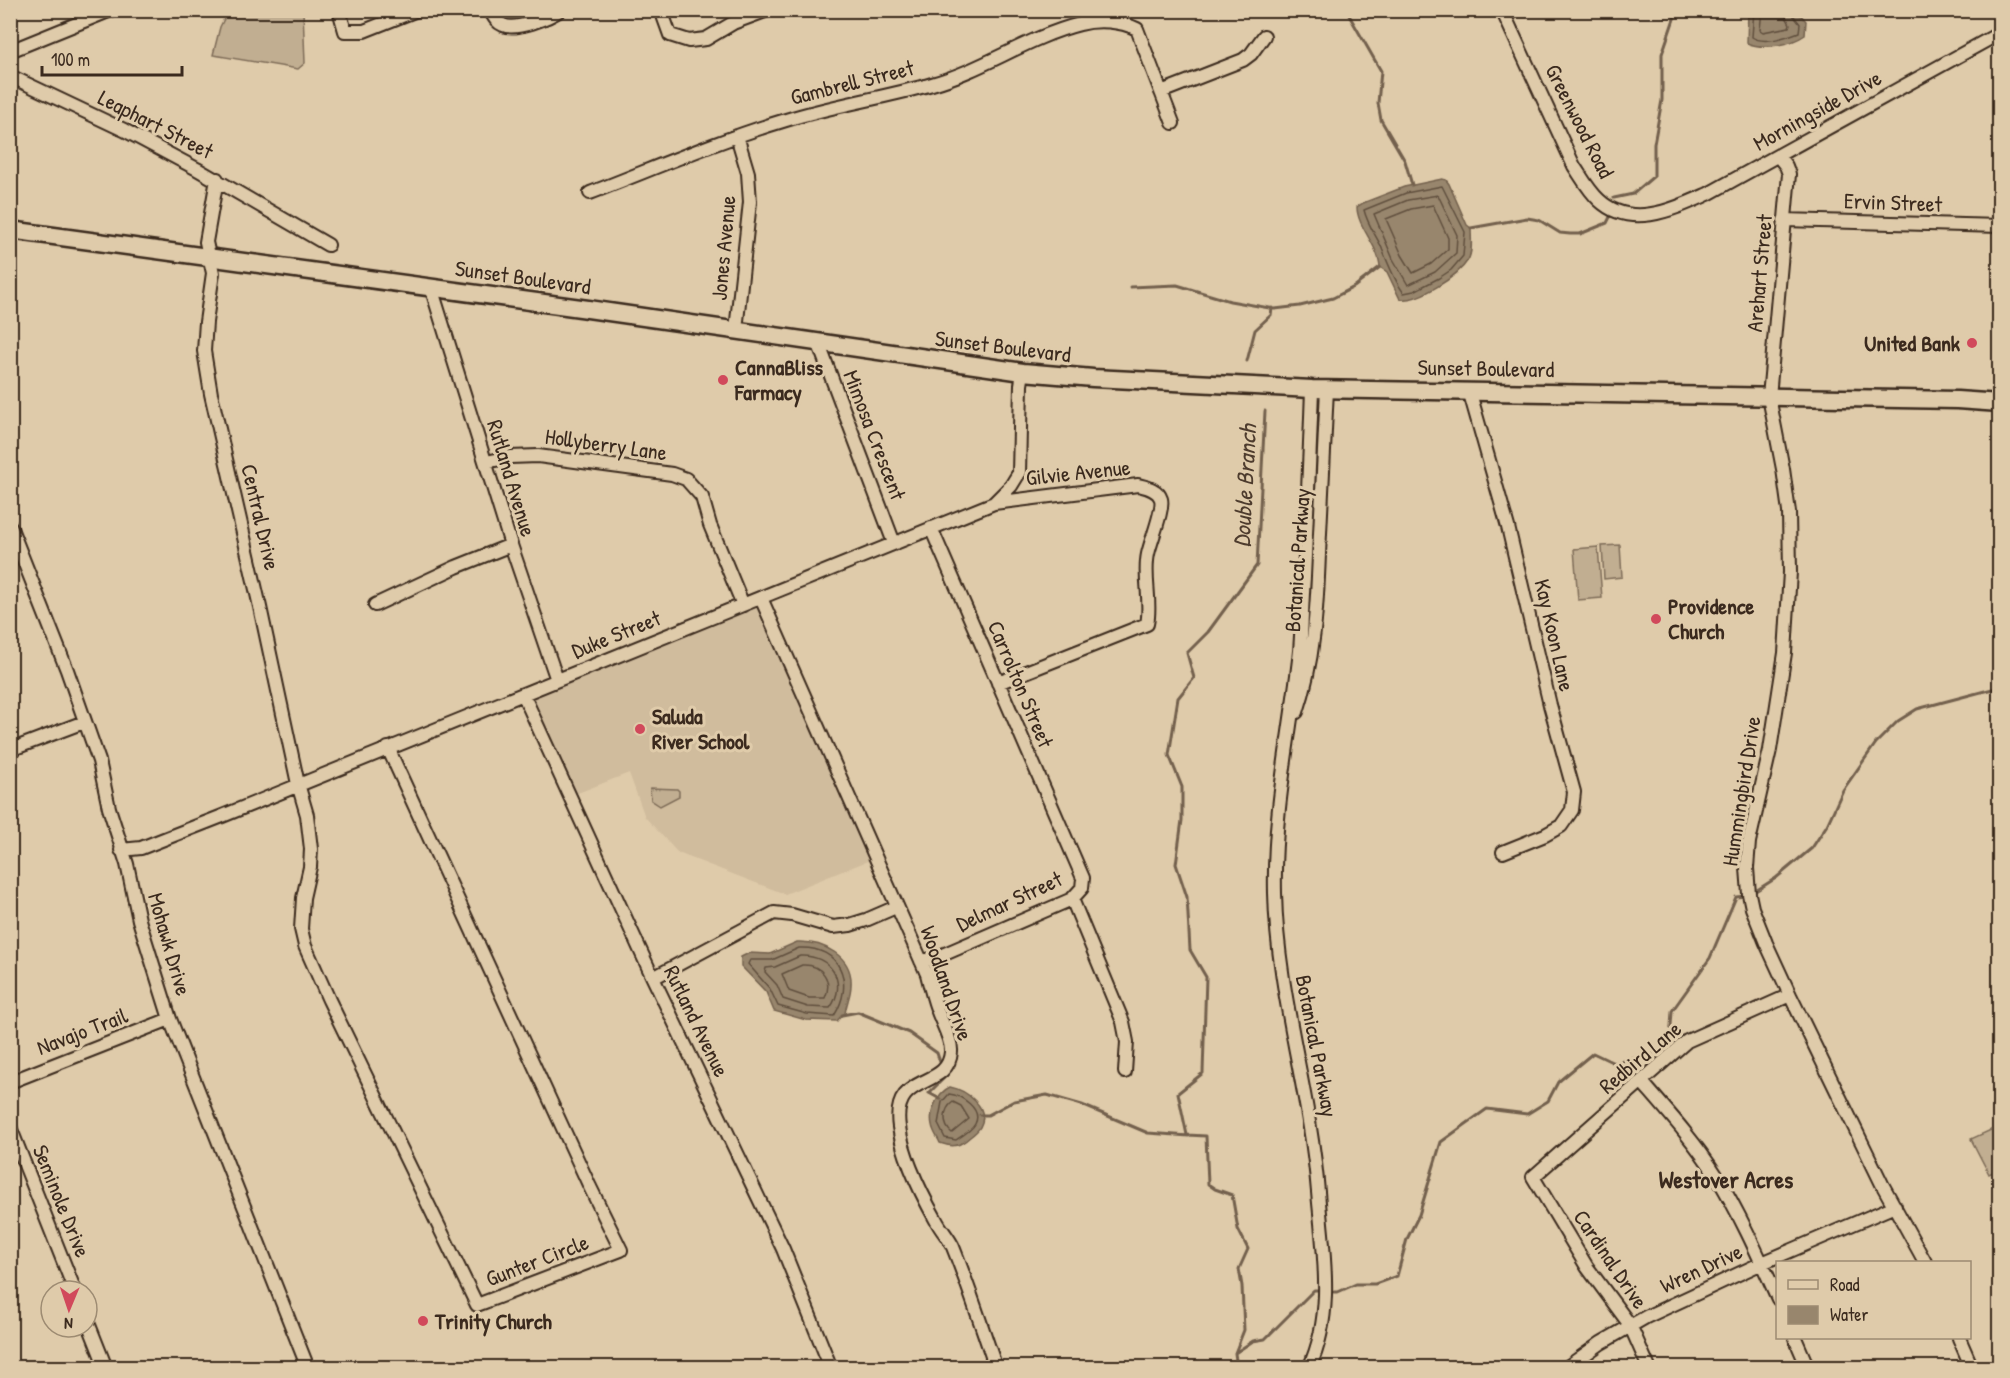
<svg xmlns="http://www.w3.org/2000/svg" width="2010" height="1378" viewBox="0 0 2010 1378" font-family="'Patrick Hand',sans-serif">
<style>
.built{fill:#d0bc9d}
.park{fill:url(#park-tufts);stroke:#7e6c58;stroke-width:1.5}
.garden{fill:#c1ae91;stroke:#7e6c58;stroke-width:1.5}
.water{fill:#98866d;stroke:#73614d;stroke-width:1.5}
.lines{fill:none;stroke-linecap:round;stroke-linejoin:round}
.shore{stroke:#604f3e;stroke-width:1.5}
.stream{stroke:#73614d;stroke-width:3}
.minor-casing{stroke:#3b2a1e;stroke-width:16}
.major-casing{stroke:#3b2a1e;stroke-width:21}
.minor{stroke:#dfcbaa;stroke-width:12}
.major{stroke:#dfcbaa;stroke-width:16}
.poi-dot{fill:#d1495b;stroke:#dfcbaa;stroke-width:2}
.labels{text-anchor:middle;stroke-width:6;stroke-linejoin:round;paint-order:stroke}
.street-label{font-size:22px;fill:#3b2a1e;stroke:#dfcbaa}
.poi-label{font-size:22px;font-weight:bold;fill:#3b2a1e;stroke:#dfcbaa;text-anchor:start}
.water-label{font-size:24px;font-style:italic;fill:#4e3c2e;stroke:#dfcbaa}
.neighbourhood-label{font-size:24px;font-weight:bold;fill:#3b2a1e;stroke:#dfcbaa}
</style>
<defs>
<pattern id="park-tufts" width="24" height="20" patternUnits="userSpaceOnUse" patternTransform="scale(1.5)"><rect width="24" height="20" fill="#c1ae91"/><path d="M3 7l-1-3M5 7V3M7 7l1-3M15 17l-1-3M17 17v-4M19 17l1-3" fill="none" stroke="#9e8e76"/></pattern>
</defs>
<rect width="100%" height="100%" fill="#dfcbaa"/>
<filter id="ink" filterUnits="userSpaceOnUse"><feTurbulence type="fractalNoise" baseFrequency=".0167" numOctaves="2"/><feDisplacementMap in="SourceGraphic" scale="12" xChannelSelector="R" yChannelSelector="G"/><feConvolveMatrix kernelMatrix="1 2 1 2 8 2 1 2 1" color-interpolation-filters="sRGB"/></filter>
<g filter="url(#ink)">
<!-- built -->
<path class="built" d="M761 598 875 858 785 894 678 853 645 817 629 773 570 796 523 694Z"/>
<!-- park -->
<path class="park" d="M650 788 677 789 679 791V796L660 806 651 800Z"/>
<!-- garden -->
<path class="garden" d="M228 11H303L305 63 298 69 213 55 220 27Z
M1620 545 1622 577 1604 579 1602 546Z
M1598 547 1602 598 1578 600 1574 549Z
M1993 1129 1999 1142V1169L1989 1174 1971 1139Z"/>
<!-- water -->
<path class="water" d="M1748 11H1797L1806 21 1805 35C1791 45 1763 50 1747 43Z
M1442 179 1446 180 1449 184 1467 225 1471 228C1471 238 1473 252 1468 260 1458 276 1419 302 1400 299L1387 272 1380 267C1379 246 1357 227 1357 207L1363 203 1404 187Z
M797 942C823 941 853 956 851 985 851 995 846 1004 845 1014L842 1015 837 1021 806 1020 774 1011 766 992 741 966V957L749 953 770 954Z
M950 1087C966 1090 991 1108 980 1127 978 1131 974 1134 970 1137 960 1146 954 1148 940 1143 938 1138 933 1132 932 1125 929 1112 937 1093 950 1087Z"/>
<g class="lines">
<!-- shore -->
<path class="shore" d="M1754 10 1752 37C1764 45 1786 37 1799 32L1800 24 1793 15V10
M1762 10 1760 30 1763 32 1789 27 1790 24 1786 17 1785 10
M1442 186 1465 232 1463 256 1451 270 1439 278 1414 291 1404 293C1395 282 1386 259 1381 246 1375 234 1367 223 1364 210L1406 193Z
M1438 195 1457 235 1456 253 1435 272 1408 285 1393 259 1374 214 1408 200Z
M1433 205 1448 238V249L1431 264 1413 273 1402 255 1386 219 1411 209Z
M799 948C841 946 855 983 834 1016L807 1014 778 1006 770 989 748 964 750 960H772Z
M800 956C830 954 849 982 830 1008L808 1007 783 999 777 985 765 972 766 968 775 967Z
M802 965C822 964 833 980 825 998H809L789 991 782 974Z
M949 1094C961 1095 983 1109 975 1124 972 1130 962 1136 956 1140L945 1138 938 1124 942 1102Z
M953 1102 961 1106 969 1119 952 1133C942 1125 943 1109 953 1102Z"/>
<!-- stream -->
<path class="stream" d="M1346 10 1381 71 1378 103 1381 120 1405 161 1412 185
M1614 198 1633 194 1654 176V144L1662 100V54L1677 10
M1471 228 1527 218 1539 220 1560 233 1570 234H1580L1607 223 1610 217
M1130 287 1177 285 1230 301 1275 309 1300 306 1333 298 1354 287 1380 267
M1247 361 1255 330 1271 315 1272 308
M1754 892 1776 878 1812 848 1827 825 1843 790 1876 743 1898 721 1917 709 2000 687
M842 1015 858 1012 909 1033 937 1053 940 1062
M940 1099 929 1093 944 1078
M980 1115H988L1014 1101 1047 1095 1082 1105 1148 1133 1189 1136
M1206 1136 1187 1135 1178 1093 1203 1073 1206 977 1190 950 1187 897 1176 864 1182 820V787L1169 755 1178 698 1194 678 1187 653 1208 632 1257 565 1265 411
M1206 1136 1208 1184 1215 1189 1232 1195 1238 1229 1248 1249 1239 1269 1242 1286 1244 1330 1235 1353 1237 1368
M1334 1292H1338L1356 1284H1375L1397 1276 1407 1239 1419 1215 1441 1142 1487 1109 1527 1114 1548 1101 1558 1082 1593 1053 1614 1063 1657 1053 1670 1040 1672 1011 1710 958 1736 897 1745 896
M1235 1353 1253 1341 1265 1339 1314 1290H1317"/>
<!-- minor casing -->
<g class="minor-casing">
<path id="minor" d="M339 10 345 31H364L417 10
M490 10C494 17 496 22 503 25 515 31 549 18 560 10
M661 10 670 35 689 41 706 39 733 23 768 10
M1502 10 1574 166C1582 178 1589 191 1599 200 1631 230 1674 209 1708 194L2000 33
M10 51 111 10
M10 76 124 130 197 169 328 245
M1161 92 1243 60 1251 54 1264 36
M1778 156 1786 166 1789 174 1769 397 1783 469 1789 512 1790 572 1785 653 1770 750 1749 842 1747 868 1749 894 1752 908 1766 943 1790 995 1882 1184 1925 1262
M217 179 206 242 213 273 206 322 204 351 211 394 260 607 298 784 307 815 311 849 310 867 303 898 301 929 305 946 329 1000 477 1305 621 1250 590 1187 388 748
M590 193C655 168 719 140 786 120 834 105 884 98 932 84 983 70 1028 37 1080 24 1098 19 1121 21 1137 29L1173 123
M1784 220 2000 226
M431 287 511 545 557 680
M736 330 750 202 748 173 737 136
M818 342 894 543
M1469 390 1508 527 1550 705 1574 792 1572 810 1561 826 1545 835 1503 852
M486 462 510 457 538 456 672 474 686 479 702 497 710 525 743 605
M994 503 1138 485C1146 487 1158 489 1161 499 1164 509 1151 540 1148 554 1143 577 1152 601 1147 624L998 683
M10 526 67 670 99 761 109 808 127 864 139 920 170 1019 308 1368
M761 598 927 974C930 986 933 998 937 1009 941 1022 952 1039 951 1052 948 1091 891 1071 899 1127 903 1156 922 1195 936 1220 941 1230 949 1238 953 1247 969 1287 982 1328 996 1368
M375 605 456 567 511 545
M523 694 653 978 783 1249 831 1368
M1297 712C1314 662 1317 607 1319 554 1322 499 1324 444 1327 389
M10 750 84 722
M121 850 141 848 220 817 994 503 1011 486 1019 473 1021 385 1023 372
M1072 899 1123 1022 1127 1042 1125 1072
M921 961 933 959 1072 899 1082 888 1083 878 931 528
M653 978 774 913 792 915 833 927 850 925 866 920 896 907
M10 1082 170 1019
M1642 1082C1668 1112 1695 1142 1716 1175 1740 1214 1759 1257 1778 1299
M10 1127 75 1291
M87 1320 106 1368
M1795 1338 1808 1368
M1959 1338 1972 1368
M1309 1368C1335 1312 1323 1251 1318 1192 1310 1091 1277 994 1275 893 1273 811 1291 732 1300 651 1302 627 1302 602 1304 577 1307 514 1310 451 1312 389
M1566 1368 1601 1343 1646 1317 1762 1263 1895 1206
M1649 1368 1630 1325 1587 1267 1533 1177 1687 1041 1790 995"/>
</g>
<!-- major casing -->
<g class="major-casing">
<path id="major" d="M10 230 588 309 1023 372 1093 378 1312 389 1957 400 2000 403"/>
</g>
<!-- minor -->
<use href="#minor" class="minor"/>
<!-- major -->
<use href="#major" class="major"/>
</g>
</g>
<!-- markers -->
<g class="poi-dot">
<circle cx="1972" cy="343" r="6"/>
<circle cx="723" cy="380" r="6"/>
<circle cx="1656" cy="619" r="6"/>
<circle cx="640" cy="729" r="6"/>
<circle cx="423" cy="1321" r="6"/>
</g>
<g class="labels">
<!-- street labels -->
<g class="street-label">
<text transform="translate(852 82) rotate(-14)" y="8">Gambrell Street</text>
<text transform="translate(1817 110) rotate(-29)" y="8">Morningside Drive</text>
<text transform="translate(1580 121) rotate(63)" y="8">Greenwood Road</text>
<text transform="translate(156 124) rotate(27)" y="8">Leaphart Street</text>
<text transform="translate(1893 202) rotate(2)" y="8">Ervin Street</text>
<text transform="translate(723 248) rotate(-85)" y="8">Jones Avenue</text>
<text transform="translate(1759 273) rotate(-85)" y="8">Arehart Street</text>
<text transform="translate(523 277) rotate(8)" y="8">Sunset Boulevard</text>
<text transform="translate(1003 346) rotate(7)" y="8">Sunset Boulevard</text>
<text transform="translate(1486 368) rotate(1)" y="8">Sunset Boulevard</text>
<text transform="translate(875 435) rotate(69)" y="8">Mimosa Crescent</text>
<text transform="translate(606 444) rotate(8)" y="8">Hollyberry Lane</text>
<text transform="translate(1078 472) rotate(-6)" y="8">Gilvie Avenue</text>
<text transform="translate(512 478) rotate(73)" y="8">Rutland Avenue</text>
<text transform="translate(261 517) rotate(77)" y="8">Central Drive</text>
<text transform="translate(1297 560) rotate(-86)" y="8">Botanical Parkway</text>
<text transform="translate(616 634) rotate(-22)" y="8">Duke Street</text>
<text transform="translate(1555 635) rotate(77)" y="8">Kay Koon Lane</text>
<text transform="translate(1021 684) rotate(67)" y="8">Carrolton Street</text>
<text transform="translate(1741 791) rotate(-81)" y="8">Hummingbird Drive</text>
<text transform="translate(1009 901) rotate(-25)" y="8">Delmar Street</text>
<text transform="translate(170 944) rotate(74)" y="8">Mohawk Drive</text>
<text transform="translate(947 983) rotate(71)" y="8">Woodland Drive</text>
<text transform="translate(697 1021) rotate(64)" y="8">Rutland Avenue</text>
<text transform="translate(82 1031) rotate(-21)" y="8">Navajo Trail</text>
<text transform="translate(1317 1046) rotate(79)" y="8">Botanical Parkway</text>
<text transform="translate(1640 1057) rotate(-40)" y="8">Redbird Lane</text>
<text transform="translate(62 1201) rotate(68)" y="8">Seminole Drive</text>
<text transform="translate(1611 1259) rotate(56)" y="8">Cardinal Drive</text>
<text transform="translate(537 1260) rotate(-21)" y="8">Gunter Circle</text>
<text transform="translate(1701 1268) rotate(-25)" y="8">Wren Drive</text>
</g>
<!-- poi labels -->
<g class="poi-label">
<text x="1960" y="351" text-anchor="end">United Bank</text>
<text x="735" y="375">CannaBliss<tspan x="735" dy="25">Farmacy</tspan></text>
<text x="1668" y="614">Providence<tspan x="1668" dy="25">Church</tspan></text>
<text x="652" y="724">Saluda<tspan x="652" dy="25">River School</tspan></text>
<text x="435" y="1329">Trinity Church</text>
</g>
<!-- water labels -->
<g class="water-label">
<text transform="translate(1245 486) rotate(-87)" y="8">Double Branch</text>
</g>
<!-- neighbourhood labels -->
<g class="neighbourhood-label">
<text x="1726" y="1188">Westover Acres</text>
</g>
</g>
<!-- margin -->
<rect width="2010" height="1378" fill="none" stroke="#dfcbaa" stroke-width="36"/>
<rect x="18" y="18" width="1974" height="1342" fill="none" stroke="#3b2a1e" stroke-width="2" filter="url(#ink)"/>
<!-- legend -->
<rect x="1776" y="1261" width="195" height="78" fill="#dfcbaa" stroke="#9d8b72" stroke-width="1.5"/>
<rect x="1788" y="1280" width="30" height="9" fill="#dfcbaa" stroke="#9d8b72" stroke-width="1.5"/>
<text x="1830" y="1291" font-size="18" fill="#3b2a1e">Road</text>
<rect x="1788" y="1306" width="30" height="18" fill="#98866d" stroke="#9d8b72" stroke-width="1.5"/>
<text x="1830" y="1321" font-size="18" fill="#3b2a1e">Water</text>
<!-- north arrow -->
<g transform="translate(69 1309) rotate(182)"><circle r="28" fill="#dfcbaa" stroke="#9d8b72" stroke-width="1.5"/>
<path d="M0-4.5L10 22L0 15L-10 22Z" fill="#d1495b"/>
<text y="-9" font-size="16" font-weight="bold" text-anchor="middle" fill="#3b2a1e">N</text>
</g>
<!-- scale -->
<path d="M42 66v9h140v-9" fill="none" stroke="#3b2a1e" stroke-width="3"/>
<text x="51" y="66" font-size="18" fill="#3b2a1e" stroke="#dfcbaa" stroke-width="4.5" paint-order="stroke">100 m</text>
</svg>
